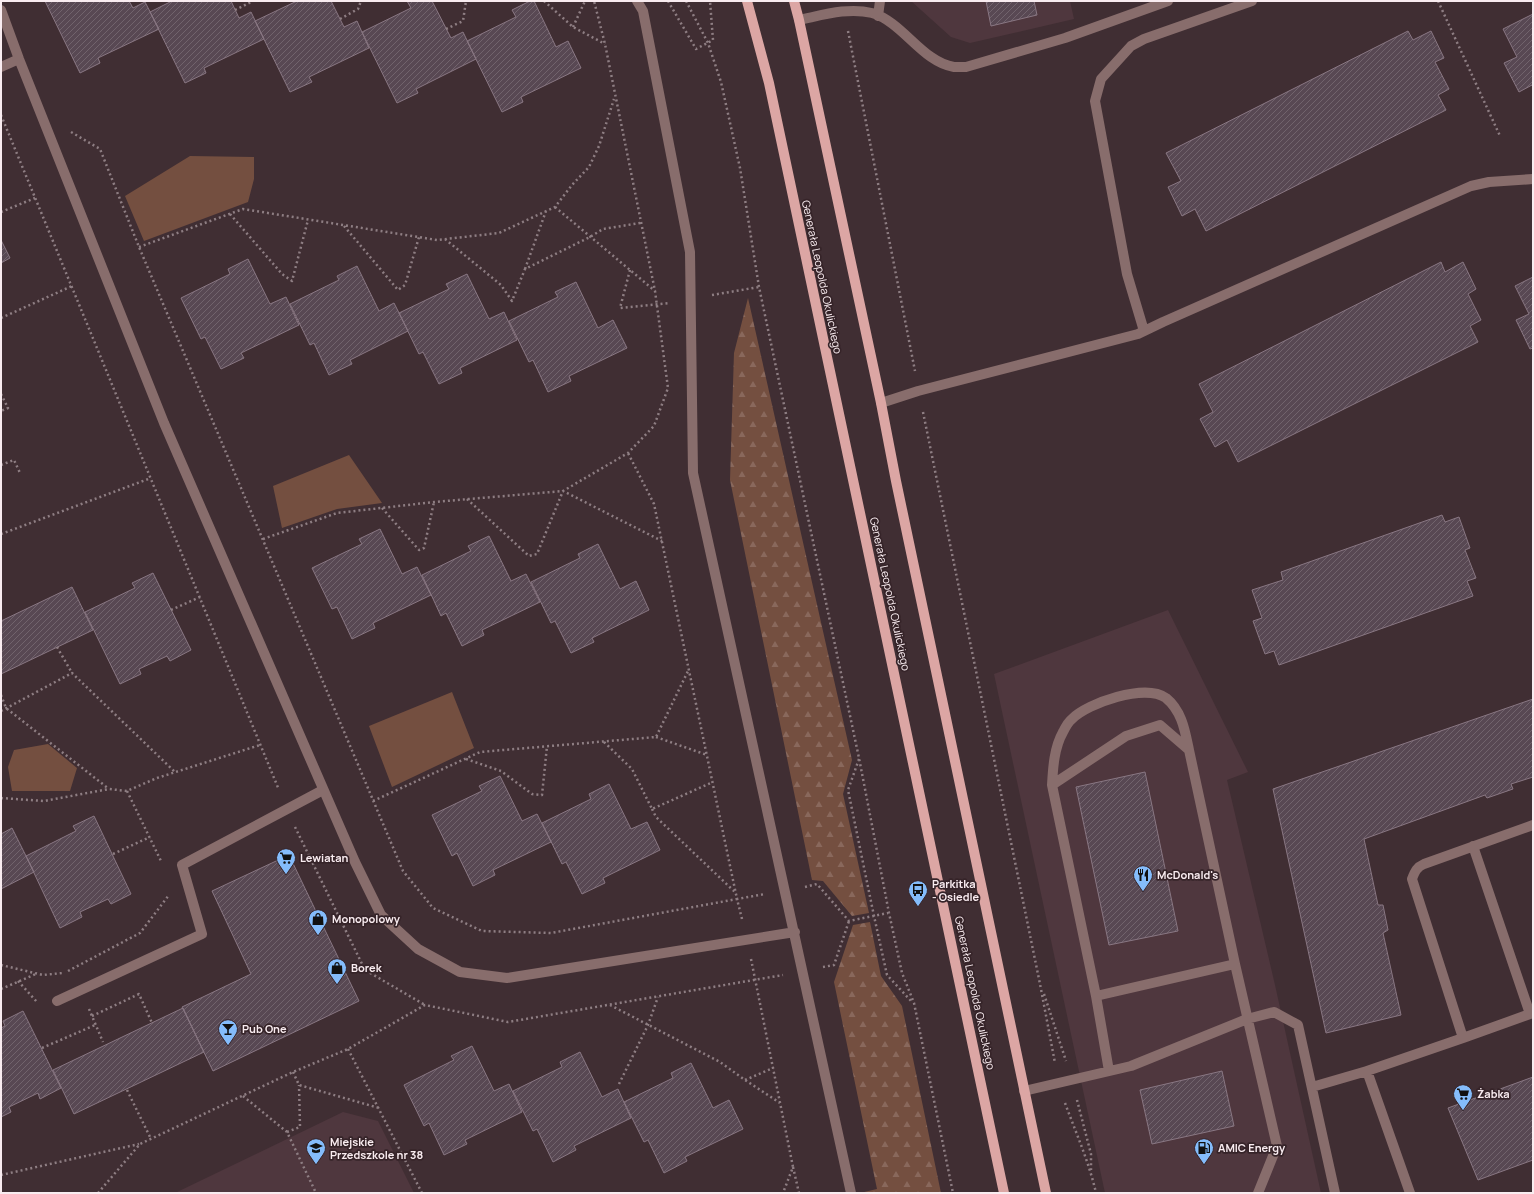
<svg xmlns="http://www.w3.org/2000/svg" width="1534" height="1194" viewBox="0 0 1534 1194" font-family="Manrope,sans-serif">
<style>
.built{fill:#4f373e}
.forest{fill:url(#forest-firs)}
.park{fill:#744f40}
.building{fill:url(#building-hatch);stroke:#897783}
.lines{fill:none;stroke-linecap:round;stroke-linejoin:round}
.path{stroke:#8e7e83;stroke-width:2.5;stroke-dasharray:2 3;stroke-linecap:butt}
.minor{stroke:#886d6c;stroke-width:10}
.major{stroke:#dca6a4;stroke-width:10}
.labels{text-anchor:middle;stroke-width:3.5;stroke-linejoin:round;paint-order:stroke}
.street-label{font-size:11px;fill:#f9ecf0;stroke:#362429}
.poi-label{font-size:11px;font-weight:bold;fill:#f9ecf0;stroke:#362429;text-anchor:start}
</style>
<defs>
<pattern id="forest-firs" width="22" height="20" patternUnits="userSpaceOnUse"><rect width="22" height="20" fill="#744f40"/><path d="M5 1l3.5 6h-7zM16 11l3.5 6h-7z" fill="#89685c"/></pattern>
<pattern id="building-hatch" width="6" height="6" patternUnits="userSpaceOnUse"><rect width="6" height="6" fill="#584853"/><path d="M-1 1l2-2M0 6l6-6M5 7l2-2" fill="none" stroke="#71636c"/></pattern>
</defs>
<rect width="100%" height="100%" fill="#402e33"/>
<!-- built -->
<path class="built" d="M911 1H1070L1074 19 970 43 951 37Z
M1168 610 1248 772 1227 780 1275 985 1321 1193H1105L994 674Z
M343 1112 378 1121 414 1193H175Z"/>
<!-- forest -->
<path class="forest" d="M748 298 852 760 843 794 869 913 852 916 823 881 812 880 730 480 734 353Z
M870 922 881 976 902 1006 941 1193H860L877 1189 834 982 853 925Z"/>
<!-- park -->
<path class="park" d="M190 156 254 157V179L248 202 144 241 125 196Z
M349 455 382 503 337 509 282 528 273 486Z
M452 692 474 748 392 787 369 726Z
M48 744 77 768 70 791H12L8 767 14 750Z"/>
<!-- building -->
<path class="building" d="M45 1H129L133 8 145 2 159 29 98 58 100 63 80 73Z
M172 1H231L239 18 251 12 264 39 204 68 206 73 185 83 150 12Z
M297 1H331L344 27 357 21 369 48 309 77 312 82 290 92 255 21Z
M407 1H432L451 38 463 32 476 59 416 89 418 93 397 103 362 32 411 8Z
M530 1H534L556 47 568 41 581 68 521 97 523 102 502 112 467 41 516 17 512 10Z
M986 1H1034L1037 15 991 26Z
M1533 14V88L1532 85 1519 92 1504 63 1517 57 1503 29Z
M1408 31 1413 40 1431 31 1444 58 1435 62 1449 89 1438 95 1446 110 1206 231 1195 209 1182 216 1168 187 1181 181 1166 153Z
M1 240 10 258 1 263Z
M248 259 270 304 286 297 299 325 241 353 244 358 221 369 205 337 201 339 181 298 230 274 228 269Z
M1441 262 1445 272 1463 262 1476 289 1468 294 1481 320 1470 326 1478 342 1238 462 1227 440 1215 447 1200 419 1213 412 1199 384Z
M357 266 379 311 394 303 408 331 350 360 352 364 329 375 314 343 310 345 290 304 339 280 337 276Z
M467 274 489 319 504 312 517 340 460 368 462 373 439 384 423 352 419 354 399 313 449 289 446 284Z
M1533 277V348L1530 349 1516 320 1529 314 1515 286Z
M576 282 598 328 613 320 627 348 569 376 571 381 548 392 533 360 529 362 509 321 558 297 555 292Z
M1442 515 1445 522 1459 517 1470 548 1465 550 1476 578 1467 581 1473 596 1279 665 1274 651 1265 654 1253 621 1262 618 1252 590 1283 580 1281 572Z
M380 529 402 574 417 567 431 595 373 623 375 628 352 639 337 607 332 609 312 568 362 544 359 539Z
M489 536 511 581 526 574 540 602 482 630 484 635 462 646 446 613 441 616 422 575 471 551 468 546Z
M598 544 620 589 636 581 649 610 592 638 594 642 571 653 555 621 551 623 531 582 580 558 578 554Z
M153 573 191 650 170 661 167 656 139 669 141 674 120 684 85 612 135 588 132 583Z
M72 587 93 630 1 674V621Z
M1533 699V777L1511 784 1513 789 1487 798 1485 795 1364 839 1378 905H1383L1388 930 1383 933 1401 1015 1326 1033 1273 789Z
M1145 772 1178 931 1109 945 1076 787Z
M500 776 522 821 537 814 551 842 493 870 495 875 473 886 457 853 452 856 432 815 482 791 479 786Z
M609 784 631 829 647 822 660 850 603 878 605 883 582 894 566 862 562 864 542 823 591 799 589 794Z
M94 816 131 894 111 904 108 899 80 912 82 917 60 928 26 856 76 831 73 826Z
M12 828 34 872 1 889V834Z
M289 855 359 1001 213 1071 182 1007 251 974 212 891Z
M183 1008 204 1052 74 1114 53 1070Z
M23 1011 61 1088 40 1099 38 1093 9 1107 11 1112 1 1117V1028L5 1026 3 1021Z
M472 1046 494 1091 509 1084 522 1112 465 1140 467 1144 444 1155 429 1123 424 1126 404 1085 454 1060 451 1056Z
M580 1052 602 1097 618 1089 631 1118 574 1146 576 1150 553 1162 537 1129 533 1131 513 1091 562 1067 560 1062Z
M691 1063 713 1108 729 1100 743 1129 685 1157 687 1161 664 1173 648 1140 644 1142 624 1102 673 1078 671 1073Z
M1222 1071 1234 1126 1152 1144 1140 1090Z
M1533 1077V1160L1478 1180 1448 1108Z"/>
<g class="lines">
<!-- path -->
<path class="path" d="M544 1 573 27 605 44
M668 1 696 49 713 40 710 1
M686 1 708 43 721 82 740 168 759 287 859 758 889 913 902 973 914 1003 953 1193
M1438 1 1500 136
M235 10 253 1
M340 19 358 9 361 1
M573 27 585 1
M446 29 463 21 466 1
M848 31 915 371
M1 115 279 790
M71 132 100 149 139 247 403 871 433 908 482 931 551 933 737 899 654 504 628 453
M555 207 655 291
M1 212 35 198
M230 214 282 274 292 281 308 220
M344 226 398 290 405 285 419 237
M445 239 501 285 512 301 525 269 590 237 603 229 640 223
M139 247 243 209 437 240 499 233 555 207 572 185 589 167 599 146 614 99
M525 269 546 211
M630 270 620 308 670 303
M712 295 759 287
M1 318 72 286
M1 394 8 408 1 411
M923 412 1040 984 1055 1063
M1 465 14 460 20 473
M467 499 529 556 537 554 563 491 662 541
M382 508 419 550 424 548 434 502
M1 534 151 478
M263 539 337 513 434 502 563 491 628 453 654 426 668 388 655 291 605 44 594 1
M171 610 200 597
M57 647 72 673
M1 695 6 708 109 789
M1 711 72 673 175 772
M656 737 707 755
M604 742 632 769 652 809 713 782
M466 759 501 771 532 794 542 795 547 746
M859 759 848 790 874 916 887 975 912 1002
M127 791 161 861
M1 798 44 801 109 789 127 791 157 778 260 745
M373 801 480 752 656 737 689 669
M652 809 656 817 736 893
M295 827 365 970 425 1005
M113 854 150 837
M805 887 817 884 849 921 888 913
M742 919 737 899 765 894
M751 959 793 1167 783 1193
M1 965 43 975 63 973
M823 967 834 965 849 921
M68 971 140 933 169 895
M18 981 37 1002
M1 989 36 974
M1044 994 1066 1061
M610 1005 720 1062 745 1080 780 1103
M89 1009 103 1042
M92 1016 139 994 152 1023
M42 1048 95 1025
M348 1049 422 1193
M293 1072 299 1085 379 1108
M745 1080 773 1068
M619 1084 648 1025 658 997
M127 1090 151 1139
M243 1096 287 1132 316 1193
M1077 1100 1091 1154V1170
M1065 1103C1076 1133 1089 1162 1096 1193
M287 1132 300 1127 299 1085
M793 1167 799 1193
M1 1175 139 1144
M98 1193 140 1144 293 1072 348 1049 425 1005 508 1022 783 975"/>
<!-- minor -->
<path class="minor" d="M637 1 643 11 690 252 693 473 851 1193
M1 10 19 59 164 423 355 862 381 915 418 949 460 972 507 978 795 932
M878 16 880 1
M799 20C823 15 848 7 872 13 903 22 922 62 954 67 957 67 962 67 966 67L1065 38 1168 1
M1 67 19 59
M1144 331 1127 274 1095 101 1101 79 1131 46 1144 39 1252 1
M881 403 918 391 1138 334 1163 322 1471 186 1489 182 1533 179
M1052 785C1053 768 1054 748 1063 732 1065 728 1068 722 1072 719 1088 703 1145 683 1166 698 1182 711 1185 731 1189 750
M1096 996 1235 964
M57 1001 202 934 182 865 323 790
M1463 1038 1530 1014 1473 846
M1109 1071 1096 996 1052 785 1126 736 1160 725 1189 750 1235 964 1277 1146 1258 1193
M1367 1071 1410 1193
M1312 1087 1367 1071 1463 1038 1412 879C1415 871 1417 867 1424 864L1533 825
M1024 1091 1131 1066 1247 1019 1274 1012 1298 1025 1335 1193"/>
<!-- major -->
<path class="major" d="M747 1 769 83 1004 1193
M794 1 799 20 881 403 896 481 1046 1193"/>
</g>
<!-- icons -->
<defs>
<g id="supermarket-pin" transform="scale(1)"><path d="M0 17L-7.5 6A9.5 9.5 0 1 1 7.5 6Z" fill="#84bcfb" stroke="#362429"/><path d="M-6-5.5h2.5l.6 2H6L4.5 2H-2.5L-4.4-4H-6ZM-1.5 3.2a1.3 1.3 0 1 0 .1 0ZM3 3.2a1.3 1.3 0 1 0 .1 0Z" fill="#111"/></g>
<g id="restaurant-pin" transform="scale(1)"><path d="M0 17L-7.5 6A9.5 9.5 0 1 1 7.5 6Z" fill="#84bcfb" stroke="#362429"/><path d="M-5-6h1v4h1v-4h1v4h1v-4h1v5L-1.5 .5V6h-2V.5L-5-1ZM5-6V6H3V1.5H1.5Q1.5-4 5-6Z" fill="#111"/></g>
<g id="bus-pin" transform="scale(1)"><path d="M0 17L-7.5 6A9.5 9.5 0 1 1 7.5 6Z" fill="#84bcfb" stroke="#362429"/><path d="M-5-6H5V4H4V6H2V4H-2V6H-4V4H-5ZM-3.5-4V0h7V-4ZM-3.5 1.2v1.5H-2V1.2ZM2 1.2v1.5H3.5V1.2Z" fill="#111"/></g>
<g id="shop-pin" transform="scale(1)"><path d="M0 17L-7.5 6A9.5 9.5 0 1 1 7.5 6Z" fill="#84bcfb" stroke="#362429"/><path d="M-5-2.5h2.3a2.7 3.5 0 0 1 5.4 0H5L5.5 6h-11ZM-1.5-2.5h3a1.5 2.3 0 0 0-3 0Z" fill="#111"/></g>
<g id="bar-pin" transform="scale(1)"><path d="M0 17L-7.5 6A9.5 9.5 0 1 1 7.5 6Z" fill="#84bcfb" stroke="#362429"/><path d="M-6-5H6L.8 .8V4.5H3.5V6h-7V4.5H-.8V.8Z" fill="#111"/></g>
<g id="school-pin" transform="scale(1)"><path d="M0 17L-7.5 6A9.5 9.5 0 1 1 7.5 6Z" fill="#84bcfb" stroke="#362429"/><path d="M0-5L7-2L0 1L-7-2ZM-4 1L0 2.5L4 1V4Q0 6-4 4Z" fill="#111"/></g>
<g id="fuel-pin" transform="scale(1)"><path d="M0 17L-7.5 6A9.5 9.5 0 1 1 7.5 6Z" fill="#84bcfb" stroke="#362429"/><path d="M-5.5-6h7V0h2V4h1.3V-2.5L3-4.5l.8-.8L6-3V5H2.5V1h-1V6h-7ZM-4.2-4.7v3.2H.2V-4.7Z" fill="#111"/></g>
</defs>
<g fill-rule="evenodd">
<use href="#supermarket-pin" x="286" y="858"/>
<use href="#restaurant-pin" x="1143" y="875"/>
<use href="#bus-pin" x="918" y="890"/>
<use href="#shop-pin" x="318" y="919"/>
<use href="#shop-pin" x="337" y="968"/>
<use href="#bar-pin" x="228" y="1029"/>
<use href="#supermarket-pin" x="1463" y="1094"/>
<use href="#school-pin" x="316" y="1148"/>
<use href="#fuel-pin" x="1204" y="1148"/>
</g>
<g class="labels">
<!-- street labels -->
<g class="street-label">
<text transform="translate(822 277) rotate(78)" y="4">Generała Leopolda Okulickiego</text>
<text transform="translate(890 594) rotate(78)" y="4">Generała Leopolda Okulickiego</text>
<text transform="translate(975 993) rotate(78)" y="4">Generała Leopolda Okulickiego</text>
</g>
<!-- poi labels -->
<g class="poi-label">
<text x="300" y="862">Lewiatan</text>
<text x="1157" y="879">McDonald's</text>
<text x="932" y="888">Parkitka<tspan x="932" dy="13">- Osiedle</tspan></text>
<text x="332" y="923">Monopolowy</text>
<text x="351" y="972">Borek</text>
<text x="242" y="1033">Pub One</text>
<text x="1477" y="1098">Żabka</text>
<text x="330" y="1146">Miejskie<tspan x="330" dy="13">Przedszkole nr 38</tspan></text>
<text x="1218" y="1152">AMIC Energy</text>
</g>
</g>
<!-- border -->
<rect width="1534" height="1194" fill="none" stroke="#f9ecf0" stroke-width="4"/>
</svg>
